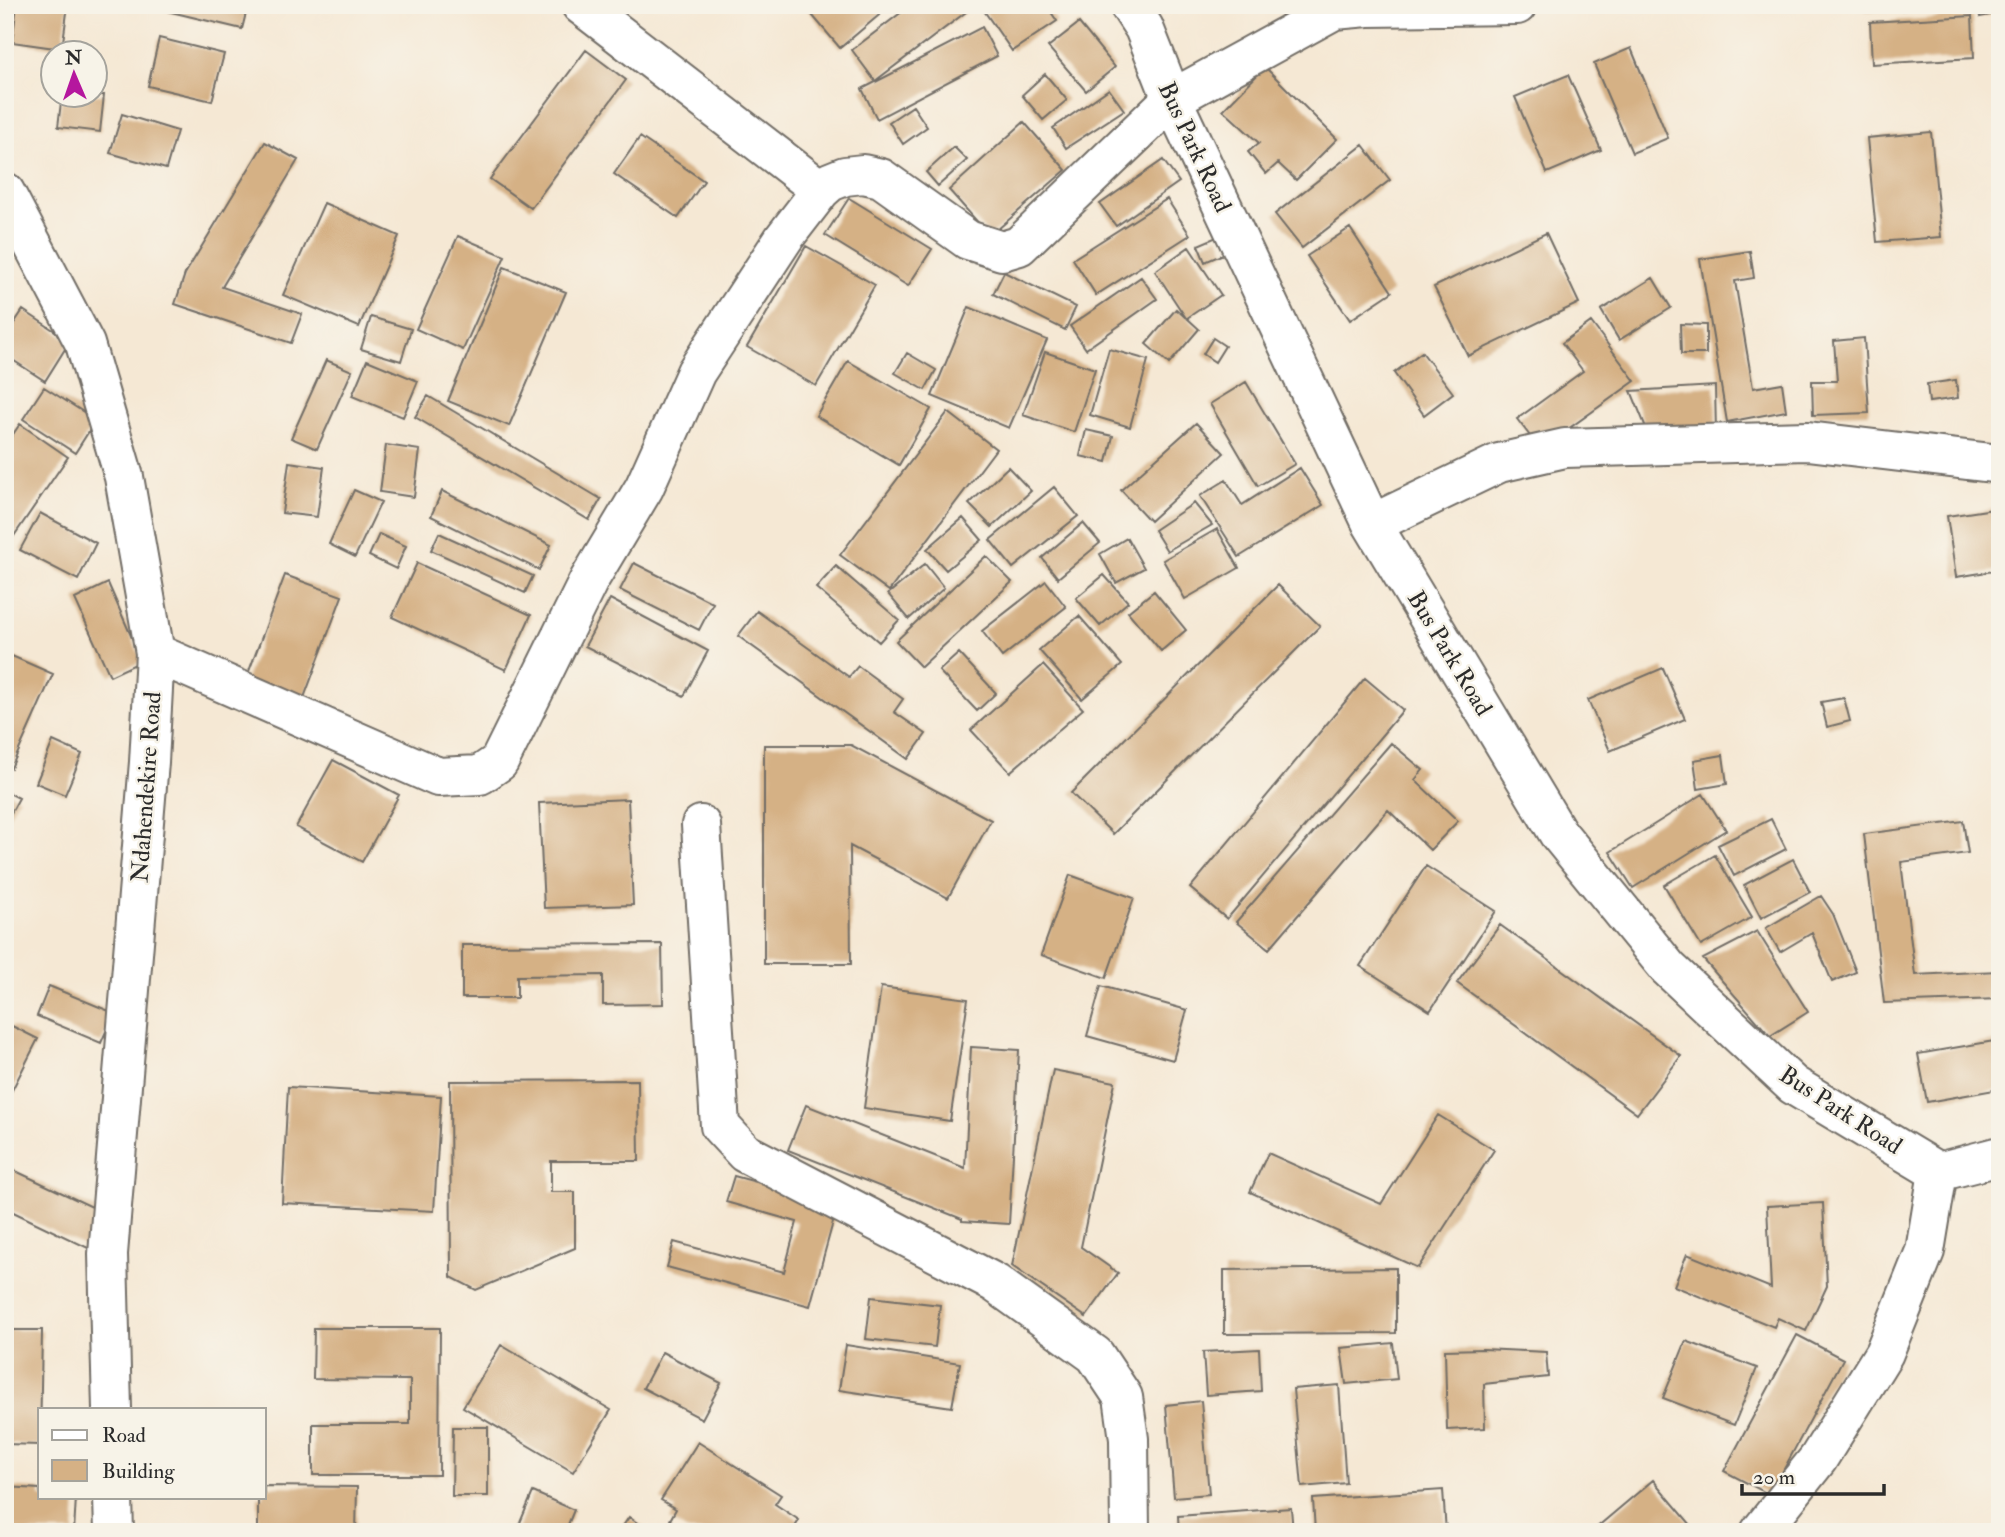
<svg xmlns="http://www.w3.org/2000/svg" width="2005" height="1537" viewBox="0 0 2005 1537" font-family="'IM FELL Double Pica',serif">
<style>
.building{fill:#d5b185}
.lines{fill:none;stroke-linecap:round;stroke-linejoin:round}
.minor-casing{stroke:#726d66;stroke-width:42}
.minor{stroke:#fff;stroke-width:38}
.labels{text-anchor:middle;stroke-width:5;stroke-linejoin:round;paint-order:stroke}
.street-label{font-size:24px;fill:#2b2b2b;stroke:#f7f3e8}
</style>
<rect width="100%" height="100%" fill="#f7f3e8"/>
<filter id="ink" filterUnits="userSpaceOnUse"><feTurbulence type="fractalNoise" baseFrequency=".0143" numOctaves="2"/><feDisplacementMap in="SourceGraphic" scale="14" xChannelSelector="R" yChannelSelector="G"/><feConvolveMatrix kernelMatrix="1 2 1 2 8 2 1 2 1" color-interpolation-filters="sRGB"/></filter>
<filter id="wash" filterUnits="userSpaceOnUse"><feTurbulence type="fractalNoise" baseFrequency=".00686" numOctaves="4" result="noise"/><feDisplacementMap in="SourceGraphic" scale="28" xChannelSelector="R" yChannelSelector="G"/><feGaussianBlur stdDeviation="1.57" result="paint"/><feColorMatrix in="noise" values="0 0 0 0 0 0 0 0 0 0 0 0 0 0 0 0 0 1.4 0 .05"/><feComposite in="paint" operator="in"/></filter>
<g filter="url(#wash)">
<rect width="100%" height="100%" fill="#f5e8d4"/>
<g id="blocks">
<!-- building -->
<path class="building" d="M17 5H68L62 49 12 42Z
M142 5H248L242 29Z
M811 5H891L840 48 807 9Z
M911 5H961L966 12 875 81 852 50Z
M980 5H1046L1057 21 1012 51Z
M1865 5H1906V10L1865 11Z
M1978 5H2000V13L1980 17Z
M1972 16 1974 58 1872 64 1870 22Z
M1079 23 1115 67 1086 91 1048 47Z
M982 27 997 56 877 119 862 89Z
M159 38 224 54 212 101 148 86Z
M1631 48 1668 138 1632 153 1594 64Z
M586 50 626 80 531 208 490 179Z
M1265 67 1337 139 1296 180 1278 163 1266 174 1248 152 1259 143 1223 110Z
M1045 74 1067 100 1043 120 1022 95Z
M1568 75 1601 150 1547 173 1515 97Z
M1109 89 1124 110 1066 148 1053 128Z
M62 94 104 95 100 132 58 127Z
M913 106 927 127 903 144 889 122Z
M122 114 177 131 166 169 110 153Z
M1024 122 1066 170 990 236 949 190Z
M1931 132 1941 237 1877 242 1867 138Z
M640 137 704 181 678 218 614 174Z
M265 142 298 160 222 287 302 314 291 343 175 304 185 274Z
M1363 145 1390 180 1302 248 1275 214Z
M954 147 967 160 938 186 926 172Z
M1163 160 1179 182 1116 226 1100 204Z
M849 198 932 249 908 286 825 235Z
M1167 199 1190 235 1096 295 1073 259Z
M324 203 399 236 359 327 283 295Z
M1350 228 1392 292 1350 320 1307 256Z
M1546 233 1579 303 1468 356 1434 287Z
M458 236 505 256 463 350 416 329Z
M1219 236 1226 253 1205 262 1198 245Z
M806 246 875 285 816 386 747 347Z
M1189 247 1221 295 1187 318 1199 329 1169 364 1146 344 1176 309 1186 318 1155 271Z
M1750 251 1754 278 1735 281 1753 388 1782 383 1786 411 1727 422 1700 259Z
M504 267 566 292 509 426 448 401Z
M1004 272 1076 307 1065 330 993 294Z
M1141 277 1157 299 1086 349 1070 326Z
M1653 278 1671 308 1619 340 1601 310Z
M969 307 1047 340 1009 428 932 396Z
M23 310 70 341 45 381 5 355V337Z
M371 317 411 329 401 361 361 349Z
M1591 322 1635 381 1540 449 1517 419 1583 371 1562 343Z
M1680 324 1706 325V354H1681Z
M1213 338 1225 346 1215 362 1203 354Z
M1864 338 1869 413 1813 415 1812 381H1837L1834 341Z
M1109 349 1148 360 1130 427 1090 415Z
M1045 352 1095 369 1074 432 1023 415Z
M1422 352 1453 393 1424 415 1394 373Z
M907 353 936 370 925 390 895 373Z
M326 360 352 371 317 449 291 438Z
M367 360 418 381 403 417 352 396Z
M848 361 931 409 899 465 816 416Z
M1956 380 1958 398 1929 402 1927 384Z
M1246 382 1295 464 1258 486 1210 404Z
M1715 386 1716 432 1649 435 1631 391Z
M44 387 96 420 75 453 23 419Z
M428 396 601 499 589 520 415 417Z
M948 412 996 449 889 591 840 555Z
M1196 423 1224 453 1150 521 1121 490Z
M20 424 68 457 5 549V446Z
M1086 430 1113 436 1107 462 1080 456Z
M386 445 420 450 414 497 380 492Z
M289 462 324 467 317 517 282 513Z
M1008 467 1031 491 992 527 969 504Z
M1300 468 1323 505 1239 557 1200 496 1226 480 1242 505Z
M1054 487 1078 516 1013 568 990 540Z
M354 490 381 502 355 557 329 544Z
M442 491 551 545 539 570 431 516Z
M1194 503 1212 525 1167 551 1154 530Z
M2000 508V570L1956 577 1947 516Z
M40 513 96 543 78 580 20 550Z
M963 518 982 540 946 570 927 549Z
M1083 523 1100 543 1058 578 1042 558Z
M1217 529 1239 568 1185 599 1163 560Z
M439 533 533 576 525 593 431 550Z
M379 534 406 546 396 569 369 556Z
M1127 538 1144 568 1116 583 1100 554Z
M986 556 1012 582 921 667 896 641Z
M417 563 531 615 506 670 392 617Z
M634 563 713 603 699 630 620 590Z
M925 564 944 588 909 619 888 594Z
M836 566 899 620 879 642 816 588Z
M285 575 342 596 302 703 245 682Z
M1104 575 1128 602 1100 626 1076 598Z
M1046 581 1066 607 1002 657 982 631Z
M108 583 142 661 110 676 75 599Z
M1278 585 1320 626 1113 834 1071 793Z
M1154 591 1186 630 1161 651 1128 612Z
M610 599 708 651 684 696 585 646Z
M757 611 849 677 858 666 903 699 894 712 926 734 908 759 738 636Z
M1079 616 1122 665 1082 699 1039 650Z
M5 653 53 674 11 768 5 766Z
M959 653 996 693 977 711 939 671Z
M1043 665 1083 709 1010 772 971 730Z
M1663 668 1685 719 1610 751 1588 700Z
M1365 678 1403 710 1227 919 1190 888Z
M1844 698 1850 721 1827 727 1821 702Z
M53 741 82 754 65 795 36 783Z
M1391 743 1423 770 1415 780 1458 821 1430 850 1388 810 1269 949 1236 922Z
M764 745H851L991 820 948 898 850 846 851 964H764Z
M1723 755 1727 784 1698 789 1694 760Z
M333 760 399 795 362 862 296 827Z
M5 791 19 798 5 824Z
M1703 794 1726 830 1633 888 1610 852Z
M628 799 633 905 544 908 539 803Z
M1771 819 1786 849 1734 876 1718 845Z
M1963 821 1968 853 1901 862 1915 975 1998 971 1999 999 1884 1003 1864 834Z
M1715 855 1752 917 1701 946 1664 885Z
M1793 859 1810 892 1761 918 1744 885Z
M1426 866 1496 911 1430 1011 1360 966Z
M1070 875 1134 898 1106 978 1041 955Z
M1821 896 1833 914 1856 972 1832 982 1812 933 1780 952 1766 928Z
M1500 925 1681 1056 1637 1114 1457 983Z
M1757 931 1808 1012 1770 1036 1703 959Z
M662 944 663 1004 603 1005V975L517 976V998H462V945Z
M49 986 114 1013 101 1043 37 1016Z
M1101 986 1187 1010 1173 1060 1087 1036Z
M881 987 968 999 950 1121 864 1108Z
M12 1026 38 1039 5 1104V1039Z
M2000 1040V1089L1927 1102 1918 1054Z
M971 1047 1019 1050 1009 1224 962 1221V1219L788 1150 806 1105 965 1168Z
M1053 1070 1115 1082 1081 1247 1118 1273 1086 1317 1012 1266Z
M638 1080 639 1161H551V1192H575V1248L476 1290 451 1277 450 1081Z
M288 1087 441 1096 434 1211 282 1203Z
M1438 1115 1494 1150 1418 1268 1250 1192 1268 1153 1381 1204Z
M5 1166 107 1214 90 1249 5 1208Z
M734 1176 838 1204 810 1306 667 1267 674 1242 784 1272 797 1222 726 1202Z
M1823 1203 1827 1286 1806 1331 1778 1318 1774 1327 1674 1286 1687 1254 1771 1288 1767 1206Z
M1396 1268V1333L1224 1334V1270Z
M871 1297 940 1305 935 1347 866 1339Z
M314 1328H440L439 1475H313V1424H410V1380L313 1379Z
M5 1330H42L40 1445 5 1444Z
M1797 1335 1843 1359 1770 1495 1724 1471Z
M1686 1341 1757 1368 1734 1425 1663 1398Z
M1393 1343 1397 1379 1346 1384 1341 1348Z
M501 1345 611 1410 573 1472 463 1407Z
M846 1345 960 1363 952 1407 839 1390Z
M1259 1349 1261 1391 1206 1395 1203 1352Z
M1483 1349 1546 1352 1548 1377 1484 1384 1485 1428 1447 1430 1445 1350Z
M662 1352 721 1383 702 1419 643 1388Z
M1339 1385 1346 1483 1302 1487 1293 1389Z
M1201 1401 1209 1494 1174 1497 1166 1405Z
M453 1427H488V1496H452Z
M698 1442 781 1495 775 1504 799 1520 792 1532H689L670 1520 676 1509 661 1500Z
M1653 1480 1697 1532H1598L1596 1528Z
M264 1486 357 1487 356 1532H258V1497H264Z
M5 1487 40 1489V1497H76L74 1532H5Z
M1443 1490 1446 1532H1315L1313 1499Z
M533 1492 574 1510 565 1532H516Z
M1291 1508 1293 1532H1179L1178 1516Z
M629 1517 650 1532H619Z"/>
</g>
</g>
<g filter="url(#ink)">
<use href="#blocks" fill-opacity="0" stroke="#726d66" stroke-width="2"/>
<g class="lines">
<!-- minor casing -->
<g class="minor-casing">
<path id="minor" d="M581 5 821 190
M1129 5 1144 28 1172 99 1372 524 1558 833 1668 968 1793 1085 1938 1172
M5 192 85 344 124 477 155 653 149 762 108 1254 112 1409
M1372 524 1499 463 1565 448 1808 441 2000 464
M155 653 438 777 480 775 499 762 589 580 644 488 696 372 784 238 821 190 830 182 845 176 863 174 881 178 968 240 1002 251 1019 246 1172 99 1334 10 1368 7 1517 5
M701 825 720 1126 745 1153 995 1283 1095 1355 1123 1397 1129 1439 1130 1532
M1938 1172 2000 1156
M113 1497 114 1532
M1760 1532 1818 1459 1884 1353 1925 1251 1938 1172"/>
</g>
<!-- minor -->
<use href="#minor" class="minor"/>
</g>
</g>
<g class="labels">
<!-- street labels -->
<g class="street-label">
<text transform="translate(1195 147) rotate(65)" y="8">Bus Park Road</text>
<text transform="translate(1450 653) rotate(59)" y="8">Bus Park Road</text>
<text transform="translate(146 787) rotate(-86)" y="8">Ndahendekire Road</text>
<text transform="translate(1841 1110) rotate(33)" y="8">Bus Park Road</text>
</g>
</g>
<!-- margin -->
<rect width="2005" height="1537" fill="none" stroke="#f7f3e8" stroke-width="28"/>
<!-- legend -->
<rect x="38" y="1408" width="228" height="91" fill="#f7f3e8" stroke="#a5a39c" stroke-width="2"/>
<rect x="52" y="1430" width="35" height="10" fill="#ffffff" stroke="#a5a39c" stroke-width="2"/>
<text x="102" y="1442" font-size="21" fill="#2b2b2b">Road</text>
<rect x="52" y="1460" width="35" height="21" fill="#d5b185" stroke="#a5a39c" stroke-width="2"/>
<text x="102" y="1478" font-size="21" fill="#2b2b2b">Building</text>
<!-- north arrow -->
<g transform="translate(74 74) rotate(358)"><circle r="33" fill="#f7f3e8" stroke="#a5a39c" stroke-width="2"/>
<path d="M0-5L12 26L0 18L-12 26Z" fill="#b5179e"/>
<text y="-10" font-size="19" font-weight="bold" text-anchor="middle" fill="#2b2b2b">N</text>
</g>
<!-- scale -->
<path d="M1742 1484v10h142v-10" fill="none" stroke="#2b2b2b" stroke-width="3.5"/>
<text x="1753" y="1484" font-size="21" fill="#2b2b2b" stroke="#f7f3e8" stroke-width="5" paint-order="stroke">20 m</text>
</svg>
